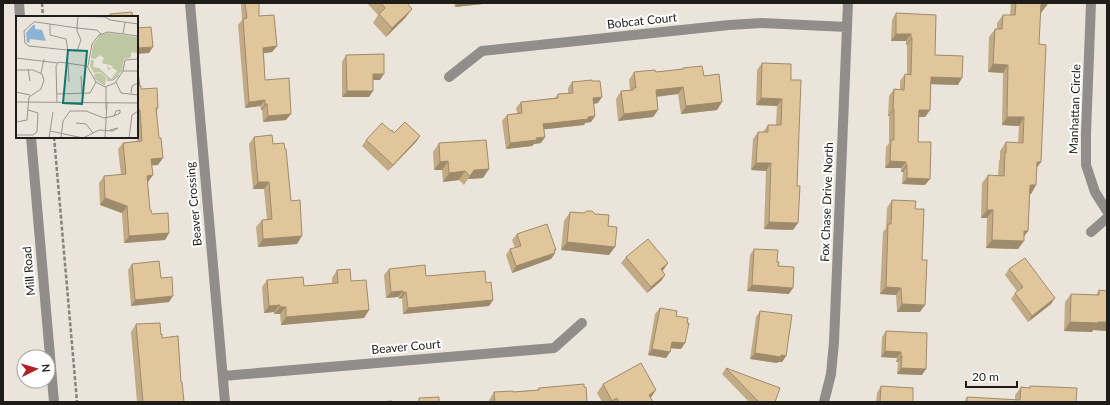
<svg xmlns="http://www.w3.org/2000/svg" width="1110" height="405" viewBox="0 0 1110 405" font-family="Lato,sans-serif">
<style>
.lines{fill:none;stroke-linecap:round;stroke-linejoin:round}
.path{stroke:#86827c;stroke-width:2.5;stroke-dasharray:4 2;stroke-linecap:butt}
.minor{stroke:#918d8a;stroke-width:10}
.tertiary{stroke:#918d8a;stroke-width:10}
.wall{fill:#c2aa85}
.shaded-wall{fill:#9e8b6c}
.building{fill:#e1c69b;stroke:#9e8b6c}
.labels{text-anchor:middle;stroke-width:4;stroke-linejoin:round;paint-order:stroke}
.street-label{font-size:12px;fill:#1f1d1a;stroke:#fff}
.inset-road{fill:none;stroke:#99948e;stroke-width:1}
.view{fill:#0f766e;fill-opacity:0.15;stroke:#0f766e;stroke-width:2}
.inset-edge{fill:none;stroke:#1f1d1a;stroke-width:2}
</style>
<rect width="100%" height="100%" fill="#eae4db"/>
<g class="lines">
<!-- path -->
<path class="path" d="M42 3 43 17
M54 137 77 402"/>
<!-- minor -->
<path class="minor" d="M190 3 225 402
M1091 3 1086 133V165L1095 192 1107 211
M449 77 482 51 729 25 762 23 847 27
M1091 232 1107 218
M223 376 554 348 582 323
M824 402 831 374 834 342 848 3"/>
<!-- tertiary -->
<path class="tertiary" d="M19 3 20 17
M31 137 54 402"/>
</g>
<!-- wall -->
<path class="wall" d="M241 3H259V16L277 46 272 52 264 53 265 80 286 120 263 122 262 110H261L260 106 245 108 238 25 242 20Z
M367 3H407L406 17 386 37 373 23 378 15Z
M454 3H492L455 7Z
M1011 3H1047V5L1040 13 1039 44 1041 162 1037 167 1036 185 1031 194H1030L1028 231 1024 236 1018 249 986 248 987 218H981L982 183 988 175H998L999 161 1000 159V151L1006 142 1018 143 1019 126 1002 125 1003 73 988 72 989 37 995 29H997V23L1003 15H1010Z
M896 13 935 55 958 85 931 84 930 110 925 117H919L918 142 925 185 902 184 903 172H901V168H885L886 147 889 143V116H888L889 96 894 89H900V81L905 74H907V45H906V41H891L892 20Z
M346 55 380 80H373L369 97H342V62Z
M762 63 791 80 793 230 764 229 766 171 751 170 753 139 758 132H763L768 125H776L777 106 756 105 757 70Z
M683 68 704 76 722 102 717 110 681 114 678 94 657 97 658 110 653 117 618 121 616 99 621 91 630 90 629 80 634 72H656L682 69Z
M137 74 140 86 141 89 158 108 157 111 158 165H152L148 182H147L150 210 152 214 169 233 165 240 124 243 122 213 100 205 99 183 104 176 121 175 118 149 123 143 137 141Z
M572 82 598 103 594 104 595 116 591 122 585 123 584 125 544 129 541 143 534 144 532 146 506 149 502 121 507 115 517 113 516 108 521 102 555 98 558 94 568 93V88Z
M391 131 394 133 420 136 416 142 388 171 362 146 366 140Z
M254 137 273 144 291 201 297 244 258 247 256 227 262 220H267L264 189H253L249 144Z
M439 143 483 178 468 179 464 185 459 180 443 182 442 170H434L433 152Z
M892 200 915 209 920 312H897L896 295 880 294 883 232 886 228 887 208Z
M570 212 608 226 609 255 561 250 564 221Z
M517 234 554 252 555 253 551 259 512 273 506 255 510 249 515 248 512 240Z
M754 249 777 262 789 294 747 291 750 255Z
M626 257 668 263 664 269 662 271 665 275 661 281 647 293 621 263Z
M132 264 161 278 169 302 131 306 128 270Z
M389 269 426 276 486 283 493 300 489 306 403 314 402 298 399 299 398 297 386 298 384 275Z
M1009 269 1051 304 1028 322 1011 299 1015 293 1017 291 1005 275Z
M337 270 351 281 369 310 364 318 281 325 280 314H274V312L264 313 262 287 267 280 304 286 332 283V278Z
M1099 290 1107 291V331L1093 330 1092 332 1064 331 1065 302 1071 294 1096 295Z
M660 308 676 316 687 323 685 343 681 349 671 348 666 358 648 355 655 314Z
M760 311 786 356 782 362H778L777 363 750 359 756 317Z
M136 324 161 335 181 382 184 402H137L131 332Z
M886 331 922 375 897 374 898 362H896L897 358 881 357 882 337Z
M726 368 775 402H749L722 374Z
M603 384 651 398 653 402H602L597 393Z
M881 386 913 402H876L877 393Z
M1030 386 1076 402H1086H964L967 397 1015 400V395L1021 387 1029 388Z
M539 388 587 402H489V400L494 392H513L537 390Z"/>
<!-- shaded-wall -->
<path class="shaded-wall" d="M458 3H492L455 7Z
M1041 4 1047 5 1041 13H1035Z
M412 9 406 17 386 37 392 28Z
M896 34H911L906 41H891Z
M911 38H912L907 45H906Z
M277 46 272 52 259 54 263 48Z
M153 47 149 53 137 54V48Z
M993 64 1008 65 1003 73 988 72Z
M373 74H384L380 80H369Z
M931 77 962 78 958 85 927 84Z
M683 87 678 94 651 97 656 90Z
M347 91H373L369 97H342Z
M602 97 598 103 589 104 593 98Z
M761 98 782 99 777 106 756 105Z
M265 100 260 106 245 108 249 102Z
M722 102 717 110 681 114 686 106Z
M265 104H267L262 110H261Z
M893 109H894L889 116H888Z
M658 110 653 117 618 121 624 114Z
M919 110H930L925 117H914Z
M291 114 286 120 263 122 268 116Z
M595 116 591 122 585 123 584 125 539 130 543 124Z
M1007 117H1024L1019 126 1002 125Z
M420 136 416 142 388 171 393 165Z
M545 137 541 143 534 144 532 146 506 149 510 143Z
M163 158 158 165 146 166 151 159Z
M448 161 442 170H434L440 162Z
M890 161 906 162 901 168H885Z
M1037 162H1041L1035 170Z
M756 163H771L766 171 751 170Z
M906 165H907L903 172H901Z
M489 169 483 178 468 179 464 185 474 170Z
M465 171 459 180 443 182 449 173Z
M153 175 148 182 142 183 147 176Z
M907 178 930 179 925 185 902 184Z
M258 182H269L264 189H253Z
M1030 185H1036L1031 194 1024 193Z
M105 198 127 206 122 213 100 205Z
M987 210H993L987 218H981Z
M769 222 798 223 793 230 764 229Z
M1024 231H1028L1022 239Z
M169 233 165 240 124 243 129 236Z
M302 236 297 244 258 247 263 239Z
M992 240 1024 241 1018 249 986 248Z
M567 242 615 247 609 255 561 250Z
M556 250 552 254 555 253 551 259 512 273 516 266Z
M668 263 664 269 656 276 661 269Z
M665 275 661 281 647 293 651 287Z
M752 285 793 288 789 294 747 291Z
M886 287 901 288 896 295 880 294Z
M403 291 398 297 386 298 391 292Z
M406 292 402 298 399 299 403 293Z
M173 296 169 302 131 306 135 300Z
M1055 298 1051 304 1028 322 1032 316Z
M493 300 489 306 403 314 408 308Z
M902 304 925 305 920 312H897Z
M280 305 274 312 264 313 269 306Z
M280 307H286L280 314H274Z
M369 310 364 318 281 325 286 317Z
M1070 322H1107V331L1093 330 1092 332 1064 331Z
M672 342 685 343 681 349 668 348Z
M652 349 670 352 666 358 648 355Z
M885 351 901 352 897 358 881 357Z
M755 353 786 356 782 362H778L777 363 750 359Z
M901 356H902L898 362H896Z
M901 368 926 369 922 375 897 374Z
M656 390 650 399 649 395Z"/>
<!-- building -->
<path class="building" d="M245 3H259V16L274 15 277 46 263 48 265 80 289 78 291 114 268 116 267 104H265V100L249 102 243 19 247 18Z
M381 3H407L412 9 392 28 379 14 385 8Z
M1016 3H1047V5L1041 4 1039 44 1046 45 1041 162H1037L1036 185H1030L1028 231H1024V241L992 240 993 210H987L988 175 1004 176 1005 153H1006V142L1023 143 1024 117H1007L1008 65 993 64 995 29H1002L1003 15H1015Z
M132 12 133 17H110V14Z
M896 13 936 15 935 55 963 56 962 78 931 77 930 110H919L918 142H931L930 179 907 178V165H906V162L890 161 891 140H894V109H893L894 89 904 90 905 74 911 75 912 38H911V34H896Z
M151 27 153 47 137 48V28Z
M384 54V74H373V91H347L346 55Z
M762 63 791 64V80H801L797 186H800L798 223 769 222 771 163H756L758 132H768V125H781L782 99 761 98Z
M702 66 704 76 719 74 722 102 686 106 683 87 656 90 658 110 624 114 621 91 633 90V88H636L634 72 655 70 656 72 683 69V68Z
M138 73 140 86H141V89L157 88 158 108H156L159 138H161L163 158 151 159 153 175 147 176 150 210H151L152 214 168 213 169 233 129 236 127 206 105 198 104 176 126 174 123 143 142 141 140 110H137V74Z
M592 80V81H600L602 97 593 98 595 116 588 117V119L543 124 545 137 536 138 537 140 510 143 507 115 522 113 521 102 558 98V94L573 93 572 82Z
M405 122 420 136 393 165 366 140 382 123 391 131 392 130 394 133Z
M272 135 273 144 284 143 285 149H286L291 201 300 200 302 236 263 239 262 220 272 219 269 182H258L254 137Z
M486 140 489 169 474 170 470 176 465 171 449 173 448 161 440 162 439 143Z
M892 200 916 201 915 209H924L922 260H927L925 305 902 304 901 288 886 287 888 224H891Z
M587 211H592L595 214 609 215 608 226 617 227 615 247 567 242 570 212 584 213Z
M547 224 556 250H554L555 253 516 266 510 249 521 246 517 234Z
M648 239 668 263 661 269 665 275 651 287 626 257Z
M754 249 778 250 777 262H779L778 266 794 267 793 288 752 285Z
M1025 258 1055 298 1032 316 1015 293 1023 287 1009 269Z
M159 261 161 278 172 277 173 296 135 300 132 264Z
M425 265 426 276 485 271 486 283 491 282 493 300 408 308 406 292 403 293V291L391 292 389 269Z
M350 269 351 281 366 280 369 310 286 317V307H280V305L269 306 267 280 303 277 304 286 338 283 337 270Z
M1099 290 1107 291V322H1098V323L1070 322 1071 294 1099 295Z
M660 308 677 311 676 316 688 318 687 323H689L685 343 672 342 670 352 652 349Z
M760 311 792 315 786 356 781 355V357L755 353Z
M160 323 161 335 162 334V338L178 336 181 382H182L184 402H143L136 324Z
M886 331 927 333 926 369 901 368 902 356H901V352L885 351Z
M641 363 656 390 649 395 653 402H619L617 398 612 401 603 384Z
M726 368 780 388 775 402H760L758 401Z
M584 384V387H586L587 402H495L494 392 513 391V392L539 390V388Z
M881 386 913 388V402H880Z
M1030 386 1077 388 1076 402H1086H967V397L1020 400 1021 387 1030 388Z
M439 397V402H418H419V398Z
M392 401V402H379Z"/>
<g class="labels">
<!-- street labels -->
<g class="street-label">
<text transform="translate(642 21) rotate(-6)" y="4">Bobcat Court</text>
<text transform="translate(1075 109) rotate(-88)" y="4">Manhattan Circle</text>
<text transform="translate(827 202) rotate(-88)" y="4">Fox Chase Drive North</text>
<text transform="translate(194 204) rotate(-95)" y="4">Beaver Crossing</text>
<text transform="translate(29 271) rotate(-95)" y="4">Mill Road</text>
<text transform="translate(406 347) rotate(-5)" y="4">Beaver Court</text>
</g>
</g>
<!-- overview -->
<g transform="translate(16 16)">
<rect width="122" height="122" fill="#eae4db"/>
<path d="M92 17 122 21V37L116 36 114 42 108 43 106 55 97 63H92L84 56 78 57 74 50 75 44H78L77 51 83 52 95 63 101 55 97 52 92 54 91 50 95 53 97 50 86 47 88 42 84 39 79 43 75 42 77 29 84 19ZM84 57 90 62 89 70 79 63 78 58Z" fill="#bfc7a2"/>
<path d="M17 9H19V13L26 14 30 25 14 23 13 27 11 26 10 17Z" fill="#8bb4d4"/>
<path class="inset-road" d="M62 0 61 11V15L65 24 61 35 13 30 9 27 8 15 18 6H20L61 12 80 14H81L85 18M64 0 89 1 94 4 122 8M34 8V19L50 23 52 35M107 18 109 6M0 42 42 47M52 46 53 66M72 50 76 28 83 19 92 16 122 20M12 53 14 65M0 54H17L26 58 28 64 25 73 13 81 11 104 0 106M107 55 109 44 122 43M25 57 28 43M65 60 66 77M91 64H97L103 59M100 66 105 77 122 79M90 71V93M0 76 14 79M115 77 116 70 122 67M41 78 74 77 80 66M0 86 122 87M41 86 40 50 43 46 71 50 80 66 89 71 99 67 107 55H122M104 94V97L98 100 100 95ZM60 107 70 108 77 117M34 115 67 122 83 114 97 115 102 112 94 114M0 119H17L21 116 22 97 12 94M33 122 37 96M45 122 47 105 54 95H70L88 102 98 100M89 122 91 86M113 122 116 99 122 95"/>
<path class="view" d="M52 34 71 35 66 88 47 87Z"/>
<rect width="122" height="122" class="inset-edge"/>
</g>
<!-- border -->
<rect width="1110" height="405" fill="none" stroke="#1f1d1a" stroke-width="8"/>
<!-- north arrow -->
<g transform="translate(36 369) rotate(85)"><circle r="19" fill="#ffffff" stroke="#a5a5a3"/>
<path d="M0-3L7 15L0 10L-7 15Z" fill="#b12024"/>
<text y="-6" font-size="11" font-weight="bold" text-anchor="middle" fill="#1f1d1a">N</text>
</g>
<!-- scale -->
<path d="M966 381v6h51v-6" fill="none" stroke="#1f1d1a" stroke-width="2"/>
<text x="972" y="381" font-size="12" fill="#1f1d1a" stroke="#ffffff" stroke-width="3" paint-order="stroke">20 m</text>
</svg>
